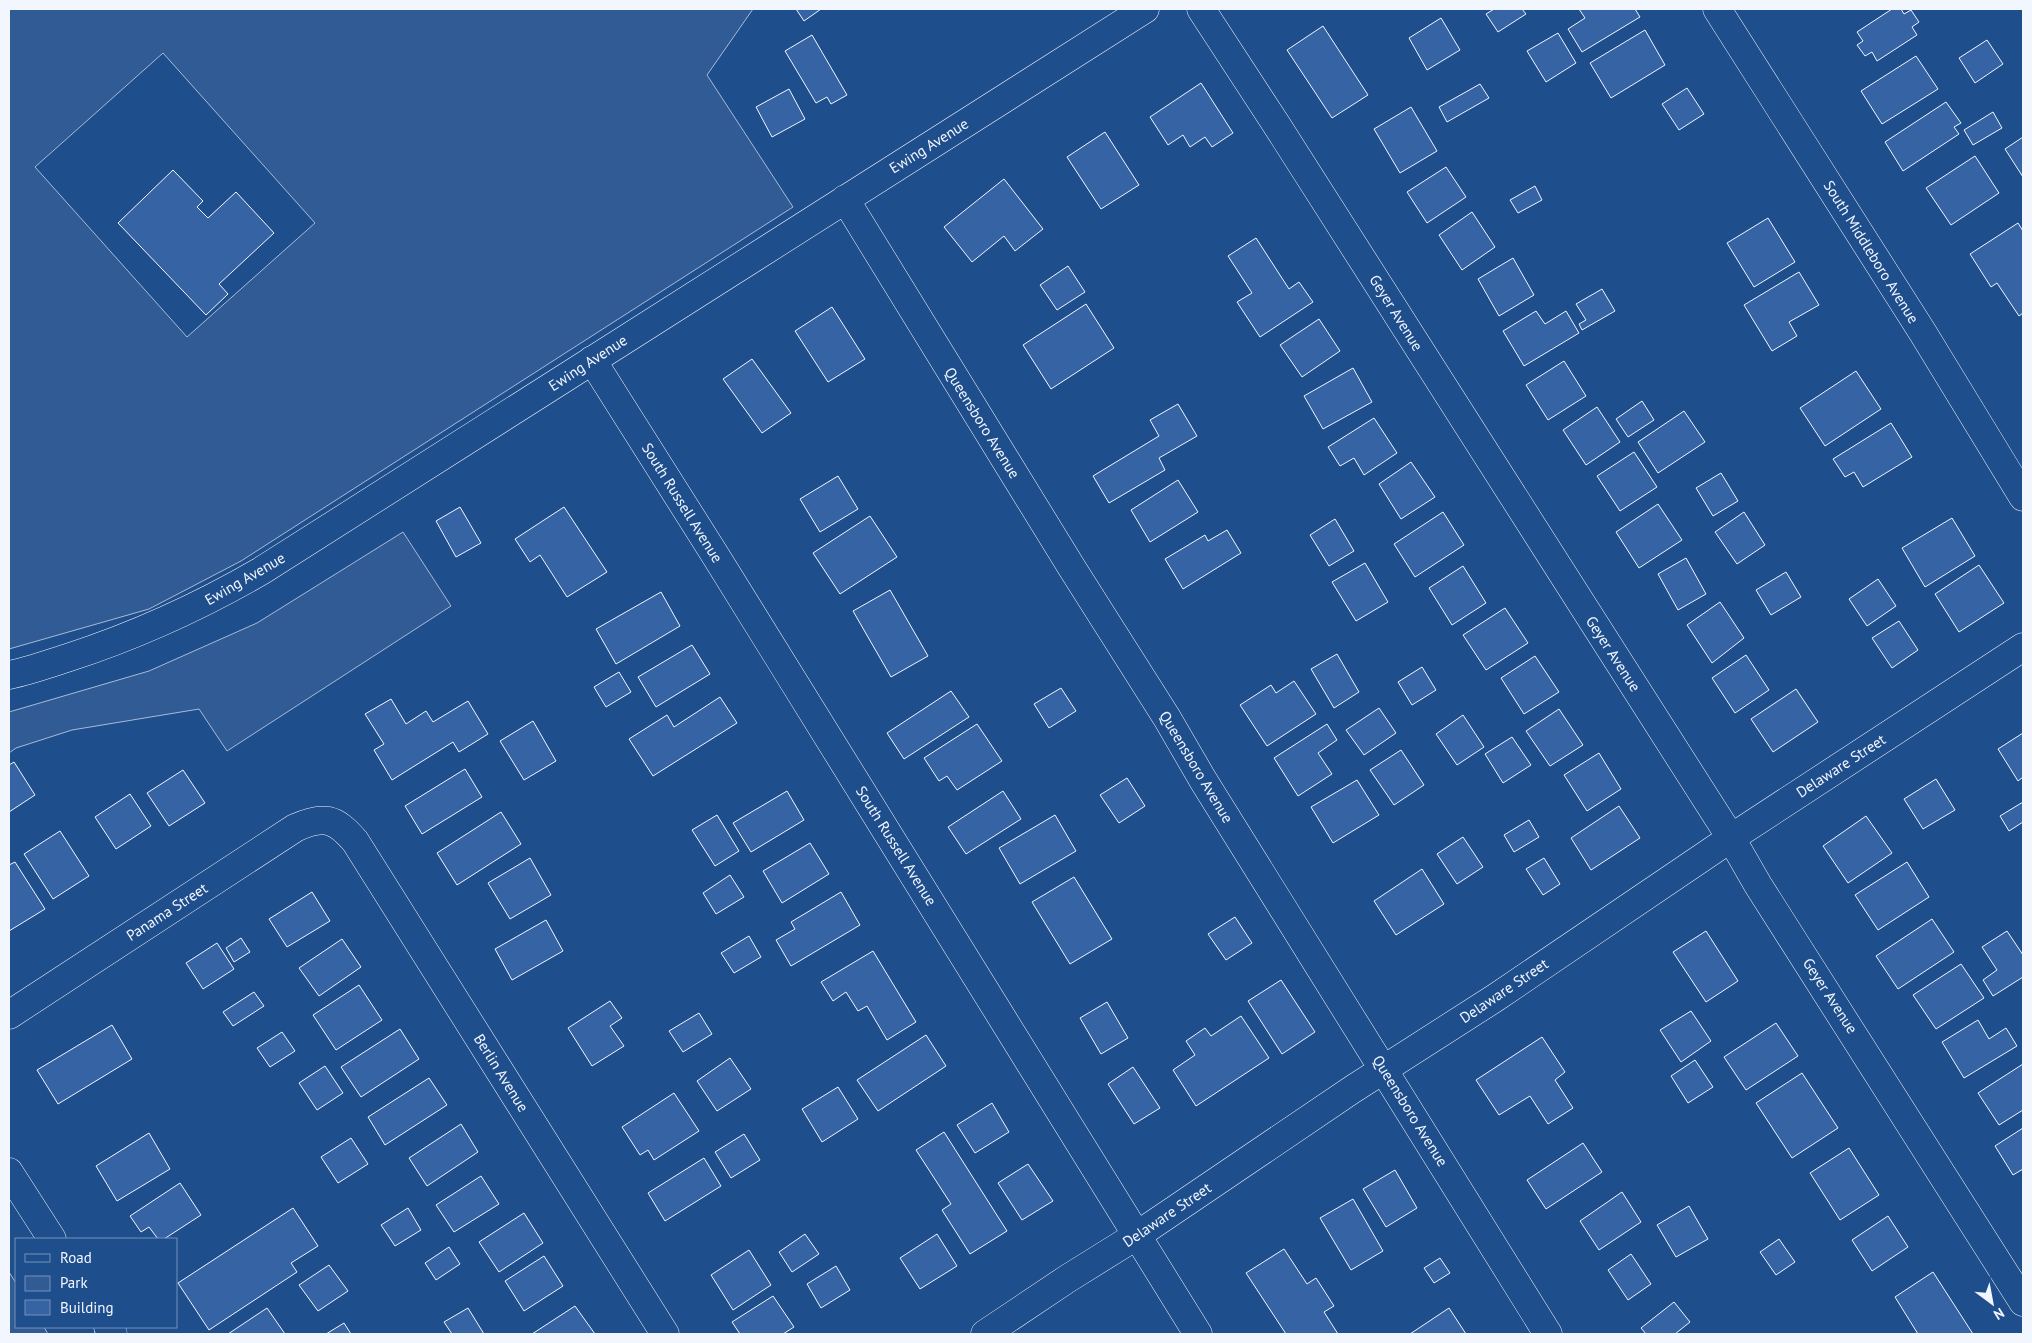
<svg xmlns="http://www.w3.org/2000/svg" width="2032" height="1343" viewBox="0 0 2032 1343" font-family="'PT Sans',sans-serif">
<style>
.green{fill:#305b95;stroke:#a8bbd7;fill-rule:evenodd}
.building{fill:#3563a3;stroke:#f2f6ff}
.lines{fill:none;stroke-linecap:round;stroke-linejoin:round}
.minor-casing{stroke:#f2f6ff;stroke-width:29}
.minor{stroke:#1f4e8c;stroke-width:28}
.labels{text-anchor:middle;stroke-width:4;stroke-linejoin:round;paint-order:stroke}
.street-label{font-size:15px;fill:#f2f6ff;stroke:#1f4e8c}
</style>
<rect width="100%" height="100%" fill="#1f4e8c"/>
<!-- green -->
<path class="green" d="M9 9H753L707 75 793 207 241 561 149 609 9 649ZM163 53 315 223 187 337 35 167Z
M403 532 451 606 227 751 199 709 72 730 16 748 9 753V712L149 671 257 623Z
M9 1272 16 1283V1327H44L48 1334H9Z"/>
<!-- building -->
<path class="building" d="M796 9H821L804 21Z
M1494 9H1522L1526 14 1498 32 1486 14Z
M1579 9H1635L1640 17 1582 52 1568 29 1585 18Z
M1892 9H1901L1904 14 1911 10 1919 22 1912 27 1917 35 1877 61 1872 52 1865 56 1857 45 1863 41 1857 32Z
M1441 18 1460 50 1427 70 1409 38Z
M1323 26 1368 95 1332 118 1287 50Z
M1645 30 1665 65 1611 98 1590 63Z
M1558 33 1576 63 1546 82 1527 51Z
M812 35 847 95 831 104 827 97 816 103 785 51Z
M1987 40 2003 64 1975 83 1959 58Z
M1916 56 1938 89 1882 124 1861 91Z
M1201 83 1233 133 1212 147 1205 137 1190 147 1183 135 1168 145 1150 117Z
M1480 84 1489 98 1447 122 1439 107Z
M1687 88 1704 114 1679 130 1662 104Z
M789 89 805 119 772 137 756 107Z
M1946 102 1961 123 1954 127 1959 134 1903 171 1885 142Z
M1411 107 1437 151 1400 173 1374 129Z
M1993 112 2002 128 1973 145 1964 130Z
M1105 132 1139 185 1101 209 1067 157Z
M2023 137V177L2005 149Z
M1975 156 1999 193 1951 225 1926 188Z
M1446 167 1466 197 1427 223 1407 192Z
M173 170 203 201 197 207 208 218 236 192 274 233 219 284 228 294 206 315 118 223Z
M1004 179 1043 229 1015 251 1004 236 972 262 944 227Z
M1535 186 1542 200 1518 213 1510 200Z
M1472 212 1495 247 1462 270 1439 235Z
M1768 218 1795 262 1754 287 1727 243Z
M2018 223 2023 231V313L2019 316 1997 283 1991 287 1970 254Z
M1256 238 1289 289 1299 282 1313 302 1260 337 1237 302 1252 293 1228 256Z
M1513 258 1534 295 1499 316 1478 279Z
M1068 266 1085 292 1057 310 1040 285Z
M1799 272 1819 305 1789 322 1797 336 1772 351 1744 305Z
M1602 289 1615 311 1582 330 1579 324 1586 320 1576 304Z
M1086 304 1114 348 1051 389 1023 345Z
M832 307 865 359 828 382 795 331Z
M1536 311 1545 324 1566 311 1579 333 1524 366 1503 331Z
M1319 319 1340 351 1302 377 1280 345Z
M752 359 791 413 762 433 723 379Z
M1564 361 1586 396 1548 420 1526 385Z
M1353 368 1372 402 1323 429 1304 396Z
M1856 371 1881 409 1825 446 1800 408Z
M1642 401 1654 420 1628 437 1616 419Z
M1178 404 1197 436 1159 458 1165 470 1109 503 1093 476 1159 436 1150 420Z
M1597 407 1620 442 1586 465 1563 430Z
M1684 411 1705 442 1658 473 1638 442Z
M1374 418 1397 453 1364 475 1354 458 1340 466 1328 447Z
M1891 423 1912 457 1863 487 1854 472 1845 477 1833 459Z
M1634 452 1657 487 1620 511 1597 476Z
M1411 462 1435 497 1401 519 1379 484Z
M1721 473 1738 501 1713 516 1696 488Z
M838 476 858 509 820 532 800 499Z
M1178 480 1198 512 1150 542 1131 510Z
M1658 504 1682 540 1639 568 1616 532Z
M460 507 481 543 456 557 436 521Z
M564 507 607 572 567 597 540 555 530 562 515 539Z
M1443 512 1464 545 1415 577 1394 544Z
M1744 512 1765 545 1737 564 1715 532Z
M870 516 897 557 840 594 813 553Z
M1952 518 1975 556 1925 587 1902 548Z
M1335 519 1354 551 1329 566 1310 535Z
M1227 530 1241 553 1183 589 1165 559 1205 535 1208 541Z
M1686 558 1706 594 1678 610 1658 574Z
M1365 563 1388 602 1356 621 1332 582Z
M1979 565 2004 603 1959 632 1935 594Z
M1463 566 1486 603 1452 625 1429 588Z
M1786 572 1801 597 1771 615 1756 590Z
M1878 579 1896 606 1867 626 1849 599Z
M890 590 928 656 891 677 853 611Z
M661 592 680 626 616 664 596 629Z
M1720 602 1744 638 1712 663 1687 625Z
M1505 608 1528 643 1486 670 1463 635Z
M1899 621 1918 650 1892 668 1872 638Z
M692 645 710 674 656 707 638 677Z
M1337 654 1359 692 1334 708 1311 669Z
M1746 655 1769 690 1735 713 1712 678Z
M1535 656 1559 692 1524 714 1501 678Z
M1422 667 1436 690 1412 705 1398 682Z
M619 672 631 692 606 707 594 687Z
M1294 681 1316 714 1267 746 1240 705 1271 685 1276 693Z
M1061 688 1076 711 1049 728 1034 704Z
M1796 689 1818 722 1773 752 1751 719Z
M951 691 969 717 904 759 887 733Z
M720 697 737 723 653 776 629 739 667 715 674 727Z
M391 699 406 724 426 711 433 722 468 701 488 734 459 752 453 742 392 780 374 750 384 744 365 714Z
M1379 708 1396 733 1364 755 1346 730Z
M1559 709 1583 745 1550 766 1526 731Z
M1463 715 1484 747 1457 765 1436 734Z
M533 721 556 761 524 780 500 741Z
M977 724 1002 761 957 790 947 776 939 781 924 758Z
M1327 724 1337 740 1318 753 1332 774 1298 796 1274 758Z
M2023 733V777L2018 781 1998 749Z
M1512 737 1531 765 1503 783 1485 754Z
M1401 750 1424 785 1394 805 1370 770Z
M1599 753 1621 789 1587 811 1564 775Z
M14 762 35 795 9 812V765Z
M465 769 482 797 422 834 405 806Z
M183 770 205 803 169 826 147 793Z
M1127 778 1145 806 1119 823 1100 795Z
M1936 779 1955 810 1923 829 1904 799Z
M1357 780 1379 815 1333 843 1311 807Z
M787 791 804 820 751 852 733 823Z
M1003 791 1021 819 966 854 948 827Z
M130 794 151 826 116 849 95 817Z
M2023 802V822L2009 831 2000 816Z
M1619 806 1640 838 1591 870 1571 838Z
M501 812 521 844 457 885 437 853Z
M717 815 739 851 715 866 692 830Z
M1055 815 1076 851 1020 884 999 848Z
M1866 816 1892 853 1848 883 1823 846Z
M1529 820 1539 837 1514 852 1504 835Z
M60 831 89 876 53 899 24 854Z
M1463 837 1483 867 1457 884 1437 854Z
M810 843 829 874 782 903 763 871Z
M530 858 551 895 510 919 488 883Z
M1544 858 1560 884 1543 895 1526 869Z
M15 862 45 909 9 931V865Z
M1907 862 1929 897 1878 930 1855 895Z
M1422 869 1444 904 1396 935 1374 901Z
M730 875 744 897 716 914 703 893Z
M1074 877 1112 939 1070 964 1032 902Z
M312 892 330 921 287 947 269 919Z
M841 892 860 925 791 966 776 940 795 929 791 922Z
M1235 917 1252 943 1226 960 1208 934Z
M1932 919 1954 952 1898 989 1876 956Z
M546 920 563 951 512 980 495 949Z
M1706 931 1738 981 1706 1002 1673 952Z
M2007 931 2023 955V977L1993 996 1983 980 1997 970 1982 947Z
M749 936 761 957 734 973 721 953Z
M241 938 250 952 234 962 226 948Z
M342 939 361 967 319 996 299 968Z
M217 943 234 969 203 989 186 963Z
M873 951 916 1022 887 1040 867 1006 858 1011 846 992 833 1001 821 982Z
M1961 964 1984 998 1936 1029 1913 995Z
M1281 980 1315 1032 1282 1054 1248 1001Z
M359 985 382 1020 336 1050 313 1015Z
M254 992 264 1006 233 1026 223 1012Z
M610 1001 622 1018 610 1026 624 1046 592 1066 568 1028Z
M1107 1002 1128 1038 1101 1054 1080 1018Z
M1691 1011 1711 1041 1681 1062 1660 1030Z
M699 1013 712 1034 683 1052 669 1031Z
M1241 1016 1269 1058 1196 1106 1173 1070 1195 1055 1186 1041 1205 1028 1211 1036Z
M1978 1020 1989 1039 2006 1028 2017 1046 1964 1078 1942 1042Z
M1776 1023 1798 1056 1746 1090 1724 1057Z
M112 1025 132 1059 58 1104 37 1070Z
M400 1029 419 1059 361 1097 341 1067Z
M282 1032 295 1051 270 1067 257 1048Z
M926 1035 946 1066 878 1111 857 1080Z
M1542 1037 1565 1072 1555 1080 1573 1108 1548 1124 1530 1096 1499 1115 1476 1080Z
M730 1058 751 1089 717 1111 697 1081Z
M1695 1060 1713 1087 1688 1103 1671 1076Z
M2023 1064V1110L1999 1125 1978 1093Z
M325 1066 343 1093 317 1110 299 1083Z
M1133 1067 1160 1108 1134 1124 1108 1084Z
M1802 1073 1838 1128 1792 1158 1756 1103Z
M429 1078 447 1105 385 1145 368 1117Z
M838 1087 858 1119 822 1142 802 1109Z
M674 1093 699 1131 654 1160 648 1150 640 1155 622 1127Z
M992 1103 1009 1132 975 1153 957 1125Z
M461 1124 478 1152 427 1186 409 1158Z
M2023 1128V1169L2013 1175 1995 1146Z
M944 1132 1007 1231 970 1254 942 1210 951 1204 916 1150Z
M149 1133 170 1169 117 1201 96 1166Z
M744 1134 760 1160 731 1178 715 1152Z
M351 1138 368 1164 338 1183 321 1157Z
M1583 1143 1602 1172 1546 1209 1527 1180Z
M1849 1148 1879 1195 1840 1220 1810 1173Z
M704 1158 721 1186 665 1221 648 1193Z
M1028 1164 1053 1201 1022 1220 998 1183Z
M1395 1170 1417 1208 1386 1227 1363 1189Z
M481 1176 499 1204 454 1232 436 1205Z
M180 1183 201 1215 164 1239H158L149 1227 141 1232 130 1216Z
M1622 1192 1641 1222 1599 1250 1580 1221Z
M1353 1199 1383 1251 1351 1270 1320 1218Z
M1689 1206 1708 1239 1676 1257 1657 1225Z
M293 1208 318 1246 291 1263 297 1272 209 1330 178 1283Z
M408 1208 421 1230 395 1246 381 1225Z
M524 1213 543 1243 499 1272 479 1242Z
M1888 1216 1908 1247 1872 1271 1852 1240Z
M805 1234 819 1254 792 1272 779 1252Z
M937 1234 957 1266 920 1289 900 1258Z
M1779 1239 1795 1262 1776 1275 1760 1252Z
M449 1247 460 1264 436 1280 425 1263Z
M1284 1249 1307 1284 1316 1278 1334 1306 1324 1312 1338 1334H1286L1246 1273Z
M749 1250 771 1285 733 1310 711 1275Z
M1631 1254 1651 1284 1628 1300 1608 1270Z
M544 1256 563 1286 524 1311 505 1281Z
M1440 1258 1450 1273 1434 1283 1424 1268Z
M329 1265 348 1291 318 1311 299 1285Z
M836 1266 850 1290 821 1308 807 1284Z
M1933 1272 1973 1334H1918L1895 1297Z
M773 1296 794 1327 783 1334H740L732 1322Z
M1674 1302 1690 1322 1675 1334H1646L1641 1328Z
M575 1306 595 1334H532Z
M267 1308 285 1334H228Z
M468 1308 484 1334H452L444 1322Z
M1449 1308 1466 1334H1410Z
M344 1323 351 1334H326Z"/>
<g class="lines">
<!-- minor casing -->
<g class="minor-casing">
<path id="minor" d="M1201 9 1276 124 1731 838 1758 885 2023 1302
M1717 9 1923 333 2023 497
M845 199 1072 568 1167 718 1203 780 1548 1334
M592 360 717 558 1198 1334
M9 675C29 671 48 664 67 658 135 636 199 607 261 571L1145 9
M9 1015 295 828C324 815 335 818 355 841L665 1334
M9 1172 52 1239
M108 1327 113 1334
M985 1334 1067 1279 1136 1236 1353 1089 1495 998 1731 838 2023 647"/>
</g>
<!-- minor -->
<use href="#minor" class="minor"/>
</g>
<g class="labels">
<!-- street labels -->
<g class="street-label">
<text transform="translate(929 146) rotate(-32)" y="5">Ewing Avenue</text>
<text transform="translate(1871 252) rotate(58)" y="5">South Middleboro Avenue</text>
<text transform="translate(1396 313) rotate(58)" y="5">Geyer Avenue</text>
<text transform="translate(588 363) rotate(-33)" y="5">Ewing Avenue</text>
<text transform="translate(982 423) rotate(58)" y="5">Queensboro Avenue</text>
<text transform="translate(682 503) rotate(58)" y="5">South Russell Avenue</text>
<text transform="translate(245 579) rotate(-30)" y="5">Ewing Avenue</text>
<text transform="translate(1613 654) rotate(57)" y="5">Geyer Avenue</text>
<text transform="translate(1841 766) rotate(-33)" y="5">Delaware Street</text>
<text transform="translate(1196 767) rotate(59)" y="5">Queensboro Avenue</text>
<text transform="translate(896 846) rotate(58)" y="5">South Russell Avenue</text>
<text transform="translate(167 912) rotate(-33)" y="5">Panama Street</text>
<text transform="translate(1504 991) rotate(-34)" y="5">Delaware Street</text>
<text transform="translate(1830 996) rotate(57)" y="5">Geyer Avenue</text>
<text transform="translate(501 1073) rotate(58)" y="5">Berlin Avenue</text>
<text transform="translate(1410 1111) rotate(58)" y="5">Queensboro Avenue</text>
<text transform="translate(1167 1215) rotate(-34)" y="5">Delaware Street</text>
</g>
</g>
<!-- border -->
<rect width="2032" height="1343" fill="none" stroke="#f2f6ff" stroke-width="20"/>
<!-- legend -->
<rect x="15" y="1238" width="162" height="90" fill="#1f4e8c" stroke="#7391ba"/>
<rect x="25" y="1254" width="25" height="8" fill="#1f4e8c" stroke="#7391ba"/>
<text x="60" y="1263" font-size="15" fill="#f2f6ff">Road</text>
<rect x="25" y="1276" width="25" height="15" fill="#305b95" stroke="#7391ba"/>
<text x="60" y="1288" font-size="15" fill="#f2f6ff">Park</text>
<rect x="25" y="1300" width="25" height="15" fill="#3563a3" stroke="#7391ba"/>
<text x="60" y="1313" font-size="15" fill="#f2f6ff">Building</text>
<!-- north arrow -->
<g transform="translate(1992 1303) rotate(148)" stroke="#1f4e8c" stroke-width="4" paint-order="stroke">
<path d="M0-4L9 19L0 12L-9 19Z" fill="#f2f6ff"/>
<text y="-8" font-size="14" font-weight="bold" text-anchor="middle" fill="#f2f6ff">N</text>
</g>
</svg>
